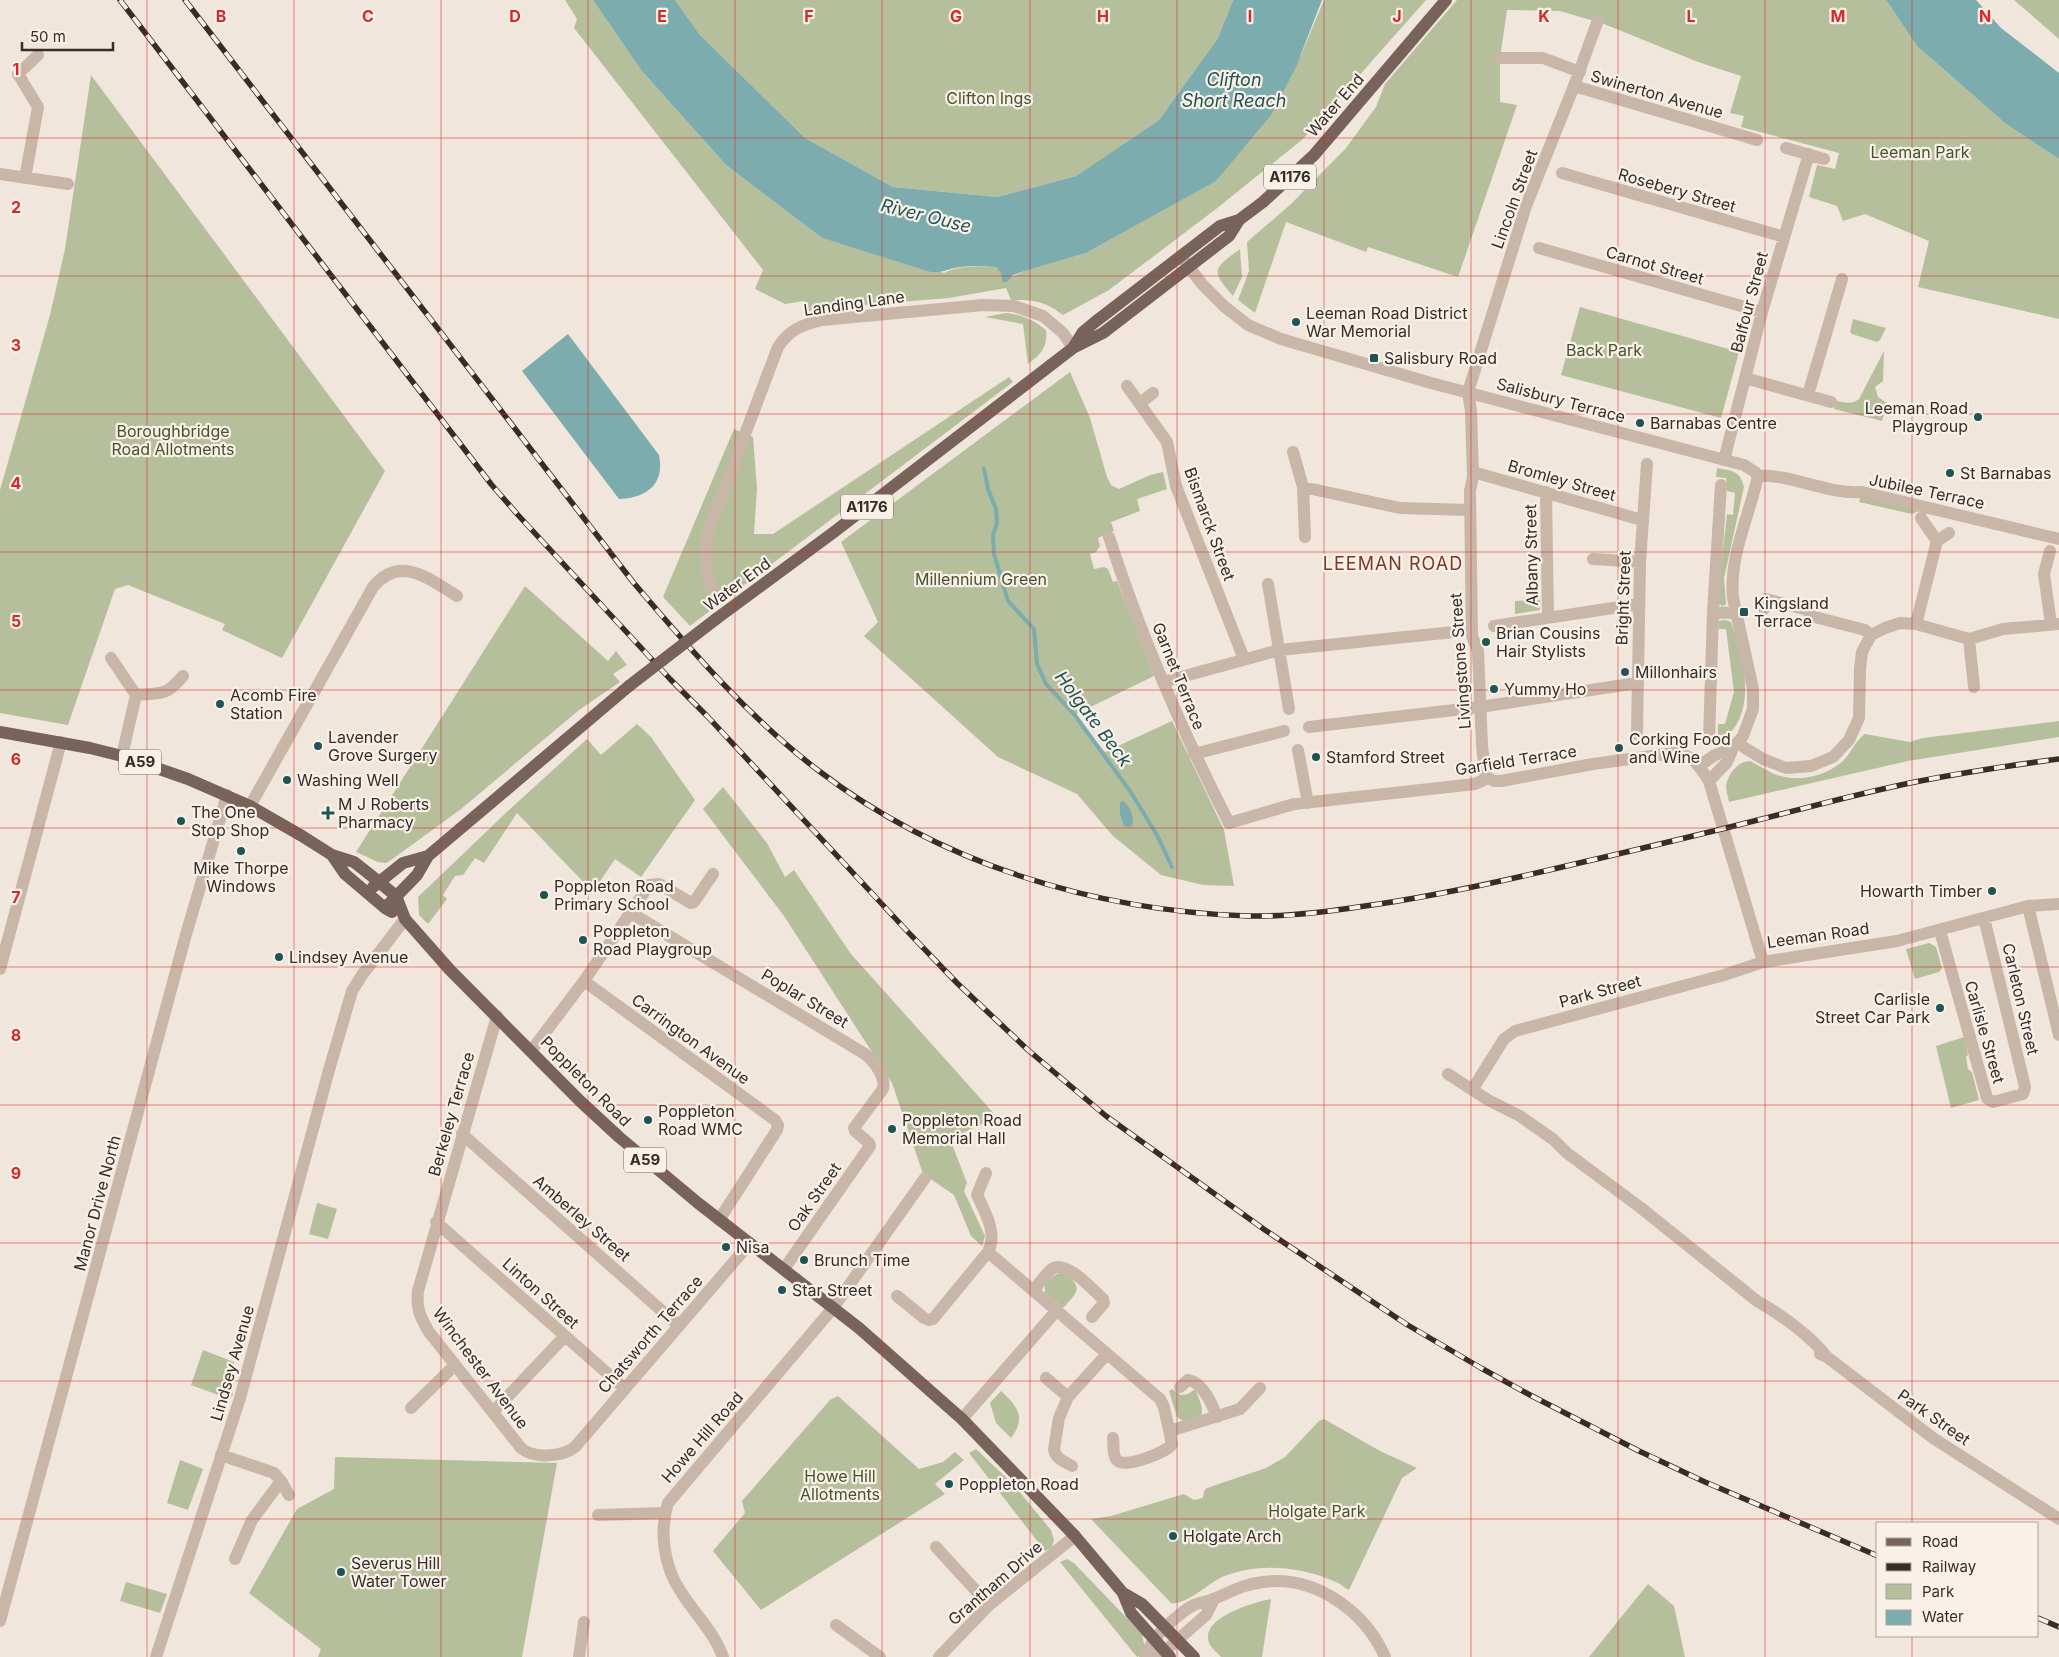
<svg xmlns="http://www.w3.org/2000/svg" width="2059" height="1657" viewBox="0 0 2059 1657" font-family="Inter,sans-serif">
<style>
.green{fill:#b5bf9c}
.water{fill:#7cacad}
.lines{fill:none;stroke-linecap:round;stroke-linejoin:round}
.stream{stroke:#7cacad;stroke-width:4}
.minor{stroke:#c8b6a8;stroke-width:12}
.tertiary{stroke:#c8b6a8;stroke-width:12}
.primary{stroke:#77635a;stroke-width:12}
.rail-casing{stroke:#362c28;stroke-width:5.5}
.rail{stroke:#f9f0e8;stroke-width:4;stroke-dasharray:11;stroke-linecap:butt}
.primary-bridge{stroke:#77635a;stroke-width:12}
.grid{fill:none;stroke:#d62828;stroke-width:1;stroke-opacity:0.55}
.poi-dot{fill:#1f5455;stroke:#f9f0e8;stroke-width:2}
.labels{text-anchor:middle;stroke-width:4.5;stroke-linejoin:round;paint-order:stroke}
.shield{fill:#f9f0e8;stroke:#706762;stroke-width:1}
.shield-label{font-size:15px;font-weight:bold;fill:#362c28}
.street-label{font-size:16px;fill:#362c28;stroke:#f9f0e8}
.park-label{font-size:16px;fill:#46532d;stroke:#f9f0e8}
.poi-label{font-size:16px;fill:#362c28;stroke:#f9f0e8;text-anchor:start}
.water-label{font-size:18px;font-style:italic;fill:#1f5455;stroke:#f9f0e8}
.neighbourhood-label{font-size:18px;letter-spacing:1px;fill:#813725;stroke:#f9f0e8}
.grid-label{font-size:16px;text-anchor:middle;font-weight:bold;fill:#d62828;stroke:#f9f0e8;stroke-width:4.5;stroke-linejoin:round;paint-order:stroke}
</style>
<rect width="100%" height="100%" fill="#f1e6dc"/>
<!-- green -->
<path class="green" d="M565 0H593L641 70 726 165 822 238 944 273C961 265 978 266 996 267L1002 275V281L1025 271 1086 253 1217 180 1301 55 1324 0H1426L1303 139 1216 209 1109 290 1063 315C1044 301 1035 300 1011 300L1006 288 949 298 815 309 803 314 804 301 785 304 755 289 763 270 574 28 577 19Z
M675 0H1233L1218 38 1159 120 1076 176 997 197 893 187 805 138 700 35Z
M1457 0H1886L1917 46 2006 124 2059 159V319L1918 287 1929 241 1865 214 1843 221 1837 206 1809 197 1817 165 1835 169 1839 153 1741 127 1744 116 1730 113 1741 76 1698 62 1604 24 1560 11 1507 10 1500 58V102L1517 105 1458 277 1368 247 1366 252 1286 222 1255 313 1238 300 1249 271 1247 242 1291 204 1346 148 1376 107 1385 84Z
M2014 0H2059V39Z
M91 75 385 471 282 658 222 630 225 624 128 585 115 589 68 725 0 713V490L50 315 65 249Z
M1240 249 1242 277 1233 296C1210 270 1213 269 1240 249Z
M1580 307 1739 352 1721 418 1561 375Z
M1005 313C1021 314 1033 320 1046 330 1048 347 1041 354 1028 364L1023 324 985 317Z
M1853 319 1886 328 1880 340 1877 342 1852 334 1850 332Z
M1884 351 1883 381 1875 387 1878 397 1887 403 1882 421 1834 409 1836 401C1845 402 1852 405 1859 399Z
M1070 372 1090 418 1107 477 1111 485 1119 489 1150 475 1163 472 1167 489 1137 499 1140 511 1111 522 1114 531 1098 538 1100 546 1096 552 1090 554 1094 569 1104 567 1108 569 1113 582 1117 581 1154 676 1074 715 1105 752 1172 721 1224 830 1234 886 1203 885 1161 875 1113 836 1077 794 998 757 864 636 878 622 841 542Z
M1009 377 1013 382 690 626 663 597 734 429 753 437 757 488 754 534H773Z
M1717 468C1732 471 1740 470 1744 487L1724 578 1726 604 1723 606 1719 604 1718 596 1727 514 1733 515 1735 493 1727 491 1726 478 1716 477Z
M1861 496 1920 510 1912 514 1859 502Z
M525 586 608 661 616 651 627 665 613 674 620 682 579 710 461 809 394 858 386 863 378 862 356 852Z
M1540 600V610L1515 614V601Z
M1725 620 1731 622C1743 656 1757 708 1728 735H1718V724H1725L1734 692 1726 629H1719L1718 621Z
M2059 721V737L1908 761 1729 802C1728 797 1726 791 1726 786 1728 774 1738 761 1750 761 1758 765 1766 770 1774 774 1798 783 1824 777 1843 761 1852 752 1855 741 1865 734L1910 742 1923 738Z
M637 724 651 737 695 800 641 877 615 859 593 892 517 813 484 863 475 858 463 875 455 876 443 895 447 899 428 924 419 915 418 897 509 810 587 739 601 755Z
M723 787 767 843 785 877 794 870 851 954 997 1117 950 1139 967 1183 964 1191 985 1236 982 1246 971 1236 954 1195 923 1174 892 1083 872 1052 784 916 703 809Z
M1929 943 1936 947 1942 968 1939 972 1915 979 1906 949Z
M1964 1037 1968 1055 1966 1057 1968 1069 1972 1072 1979 1100 1951 1108 1936 1046Z
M317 1203 337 1209 328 1239 309 1234Z
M1064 1272C1083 1288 1079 1291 1063 1308L1045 1293V1285C1051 1278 1055 1273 1064 1272Z
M203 1350 234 1362 229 1380 233 1395 229 1399 191 1385Z
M1172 1389 1181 1395 1188 1394 1195 1389C1199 1399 1204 1407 1201 1417L1185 1422 1177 1417 1169 1391Z
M1001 1391C1017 1406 1027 1417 1011 1438L996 1423 990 1403Z
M838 1396 919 1469 943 1462 955 1452 964 1460 935 1484 945 1494 761 1610 713 1551 745 1513 742 1501 830 1400Z
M1324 1419 1380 1451 1417 1468 1402 1478 1349 1590C1344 1588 1341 1584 1336 1582 1301 1566 1258 1562 1222 1577 1209 1583 1185 1606 1171 1603L1091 1519 1111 1516 1184 1494 1194 1500 1203 1498 1204 1491 1207 1488 1266 1468 1285 1457 1319 1421Z
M976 1449 1013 1484 1051 1530 1054 1540 1052 1547 1045 1551 969 1453Z
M335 1457 557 1463 522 1657H318L321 1649 249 1593 297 1509 334 1489Z
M180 1460 203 1469 188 1510 167 1503Z
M1067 1559 1074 1563 1142 1634 1145 1649 1142 1655 1137 1657 1060 1562Z
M126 1582 167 1594 160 1613 120 1601Z
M1648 1584 1674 1606 1685 1657H1589Z
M1271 1599 1262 1657H1221C1216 1651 1208 1646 1208 1638 1206 1616 1255 1602 1271 1599Z"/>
<!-- water -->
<path class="water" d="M593 0H675L700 35 805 138 893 187 997 197 1076 176 1159 120 1218 38 1233 0H1322L1296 67 1271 115 1216 181 1086 253 1025 271 1013 275 1007 282H1002V275L996 267C983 266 968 265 955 268 944 270 943 273 931 272L822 238 726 165 641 70Z
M1886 0H1976L2001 28 2059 73V159L2006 124 1917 46Z
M568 334 659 455C665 484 647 498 619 499L522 371Z
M1123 801C1130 806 1135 817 1132 826L1128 827 1124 826 1120 814V803Z"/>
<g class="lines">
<!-- stream -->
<path class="stream" d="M984 469 988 489 996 509 997 523 993 535 994 554 1008 601 1034 629 1037 664 1046 684 1074 714 1130 791 1157 835 1172 867"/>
<!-- minor -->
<path class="minor" d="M1500 58H1543L1580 72
M1574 86 1757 140
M1786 148 1824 159
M1562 173 1784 237
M0 174 68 184
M25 178 38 107 18 74 38 55
M1539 248 1762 312
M1745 378 1831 402
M1127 386 1167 442 1176 486 1244 659
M1468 392 1526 206 1574 86 1598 20
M1808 395 1842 279
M1140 403 1153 393
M1293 452 1303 487 1305 537
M1724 460 1762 312 1809 154
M1473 472 1642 520
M1758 476C1794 474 1827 495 1862 492L2059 539
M1303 487 1400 508 1470 510
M1546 492 1548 618
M1109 537C1141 636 1182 731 1229 823L1294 804 1475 784 1488 778
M1937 541 1949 533
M2050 551 2044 574 2051 624
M1593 559 1640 562
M1268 584 1289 709
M717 599 707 577V535L778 347C790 329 802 325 822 320L983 305 1014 306 1043 316 1063 333 1073 348
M1764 609 1766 599 1808 610 1811 616 1865 630 1871 635
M1713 612 1736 613
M1916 624 1937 541 1921 518
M1494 626 1639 604
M1969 639 1974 687
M111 658 136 695C162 693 166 696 183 676
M1163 682 1279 650 1454 632
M1309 727 1480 707 1637 683
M1637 734 1640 562 1647 464
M1709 740 1713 612 1721 485
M1737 743 1763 759 1786 768 1811 766 1833 757 1849 740 1859 718 1860 669 1862 652 1871 635 1885 628 1900 623 1916 624 1969 639 2003 629 2059 624
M1298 750 1308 803
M1194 754 1284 731
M122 756 136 695
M250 806 373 587C400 554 429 579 457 596
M2028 906 2059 1035
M631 913 865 1054C874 1061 886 1077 883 1089L854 1128 855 1131 869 1143 870 1146 784 1269
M1940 931 1987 1098 1993 1102 2023 1094 2025 1087 1984 918
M1763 962 1897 941 2028 906 2059 904
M0 969 61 742
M584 981 775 1120 778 1125 777 1130 719 1220
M497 1016 418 1291C416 1308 420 1317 429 1332L521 1448C534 1459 562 1457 575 1447L750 1243
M531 1051 584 981 649 885 659 884 691 903 694 902 713 874
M462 1134 679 1326
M436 1222 624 1388
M988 1252 1160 1399 1164 1407 1172 1444C1167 1452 1127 1468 1118 1461 1112 1457 1114 1444 1113 1438
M1034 1290C1039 1284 1045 1274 1052 1269 1066 1259 1093 1290 1103 1299L1104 1303 1092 1317
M897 1296 924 1318 929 1320 933 1319 988 1252C998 1234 985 1212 977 1195L986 1173
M1046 1378 1068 1397
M1180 1387 1188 1380C1203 1382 1212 1404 1217 1417
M411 1408 455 1365
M493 1412 565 1336
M962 1419 1057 1310
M1170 1431 1240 1409 1260 1388
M221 1455 274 1473 281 1481 252 1520 235 1559
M1072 1466C1064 1461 1055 1459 1054 1449L1059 1418 1068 1397 1107 1354
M281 1481 289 1495
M598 1515 665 1513
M936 1547 989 1605
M0 1621 185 938 227 795
M836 1625 880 1657
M156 1657 240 1398 329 1070 352 991 362 975 405 919
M579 1657 584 1622
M723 1657C714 1632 695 1614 681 1592 664 1567 659 1532 668 1503L833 1308 925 1178
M939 1657 989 1605 1075 1536
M1145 1657C1148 1652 1150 1645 1154 1640 1161 1630 1183 1610 1194 1605 1200 1602 1207 1602 1213 1599 1232 1592 1240 1585 1263 1582 1315 1575 1365 1611 1385 1657
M1152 1657 1165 1651 1206 1615 1214 1599"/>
<!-- tertiary -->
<path class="tertiary" d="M1183 259 1202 284 1225 307 1248 325 1281 339 1431 383 1744 465 1755 472 1758 476C1749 517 1729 556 1733 598L1753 689V709L1743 736 1733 748 1727 762 1709 781
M1468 392 1471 411 1473 477 1470 491 1472 636 1478 651 1482 745 1485 773 1488 778 1494 781H1501L1593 764 1674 753C1693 754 1699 766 1709 781L1763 962 1724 975 1515 1031 1504 1039 1472 1090
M1699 766 1715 755 1733 748
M1448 1074 1488 1100 1520 1116 1554 1140 1567 1153 1641 1208 1757 1301C1780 1314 1811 1336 1827 1357
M1820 1354 1827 1357 1933 1438 2059 1519"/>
<!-- primary -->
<path class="primary" d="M1073 348 1083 332 1095 322 1220 226 1239 220 1263 202 1314 155 1446 0
M716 619 834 532 1073 348 1103 333 1229 236 1239 220
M0 732 90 748 122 756 188 779 250 806 302 836 332 855 354 862 368 873 396 896 405 919 450 970 580 1101 619 1137 698 1203 859 1328 962 1419 1075 1536 1123 1593 1131 1613 1170 1657
M332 855 345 874 385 908 392 912
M373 887 403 863 428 856
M385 908 417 875 428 856 629 686
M1123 1593 1142 1604 1194 1657"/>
<!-- rail casing -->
<g class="rail-casing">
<path id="rail" d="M120 0 491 484 518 515 670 679 708 717 907 931 957 983 1028 1050 1106 1116 1265 1230 1406 1324 1481 1368 1530 1395 1639 1451 1705 1482 1878 1556
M185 0 633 582C690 649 748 717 819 771 941 864 1095 911 1248 916 1287 917 1326 912 1365 906 1437 896 1508 880 1579 863 1632 851 1685 838 1738 825 1799 810 1859 793 1920 781 1966 772 2013 765 2059 759
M2038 1618 2059 1627"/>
</g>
<!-- rail -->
<use href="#rail" class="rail"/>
<!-- primary-bridge -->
<path class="primary-bridge" d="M629 686 716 619"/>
</g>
<!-- grid -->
<path class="grid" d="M147 0V1657M294 0V1657M441 0V1657M588 0V1657M735 0V1657M882 0V1657M1030 0V1657M1177 0V1657M1324 0V1657M1471 0V1657M1618 0V1657M1765 0V1657M1912 0V1523M0 138H2059M0 276H2059M0 414H2059M0 552H2059M0 690H2059M0 828H2059M0 967H2059M0 1105H2059M0 1243H2059M0 1381H2059M0 1519H2059M1912 1636V1657"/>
<!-- markers -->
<g class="poi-dot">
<circle cx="1296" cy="322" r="5"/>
<rect x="1369" y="353" width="10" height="10" rx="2.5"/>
<circle cx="1978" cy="417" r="5"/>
<circle cx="1640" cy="423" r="5"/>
<circle cx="1950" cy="473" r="5"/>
<rect x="1739" y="607" width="10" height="10" rx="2.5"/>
<circle cx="1486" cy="642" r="5"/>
<circle cx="1625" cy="672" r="5"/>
<circle cx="1494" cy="689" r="5"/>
<circle cx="220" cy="704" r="5"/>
<circle cx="318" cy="746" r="5"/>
<circle cx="1619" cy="748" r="5"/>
<circle cx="1316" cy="757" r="5"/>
<circle cx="287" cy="780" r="5"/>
<path d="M325.5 805.5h5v5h5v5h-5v5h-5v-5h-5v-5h5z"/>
<circle cx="181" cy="821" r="5"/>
<circle cx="241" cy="851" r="5"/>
<circle cx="1992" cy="891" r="5"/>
<circle cx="544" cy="895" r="5"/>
<circle cx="583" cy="940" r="5"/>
<circle cx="279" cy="957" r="5"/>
<circle cx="1940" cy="1008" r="5"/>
<circle cx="648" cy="1120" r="5"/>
<circle cx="892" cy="1129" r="5"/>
<circle cx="726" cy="1247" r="5"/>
<circle cx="804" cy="1260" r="5"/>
<circle cx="782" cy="1290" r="5"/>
<circle cx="949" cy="1484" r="5"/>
<circle cx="1173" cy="1536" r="5"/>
<circle cx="341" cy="1572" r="5"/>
</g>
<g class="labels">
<!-- shield labels -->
<g class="shield">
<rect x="1264" y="164.5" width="52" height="25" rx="4"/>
<rect x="841" y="494.5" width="52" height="25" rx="4"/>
<rect x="119" y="749.5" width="42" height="25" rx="4"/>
<rect x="624" y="1147.5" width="42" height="25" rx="4"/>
</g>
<g class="shield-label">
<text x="1290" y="182">A1176</text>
<text x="867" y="512">A1176</text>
<text x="140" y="767">A59</text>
<text x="645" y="1165">A59</text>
</g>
<!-- street labels -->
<g class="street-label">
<text transform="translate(1657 94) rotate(16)" y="6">Swinerton Avenue</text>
<text transform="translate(1335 105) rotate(-49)" y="6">Water End</text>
<text transform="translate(1677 190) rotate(16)" y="6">Rosebery Street</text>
<text transform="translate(1514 199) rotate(-70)" y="6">Lincoln Street</text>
<text transform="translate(1655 265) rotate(16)" y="6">Carnot Street</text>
<text transform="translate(1749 302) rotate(-75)" y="6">Balfour Street</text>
<text transform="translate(854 303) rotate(-8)" y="6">Landing Lane</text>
<text transform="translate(1561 400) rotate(15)" y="6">Salisbury Terrace</text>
<text transform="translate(1562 480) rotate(16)" y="6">Bromley Street</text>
<text transform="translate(1927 491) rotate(12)" y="6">Jubilee Terrace</text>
<text transform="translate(1210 524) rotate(70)" y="6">Bismarck Street</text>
<text transform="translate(1531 555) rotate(-91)" y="6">Albany Street</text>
<text transform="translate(737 584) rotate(-36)" y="6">Water End</text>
<text transform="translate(1623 598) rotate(-88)" y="6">Bright Street</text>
<text transform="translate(1460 661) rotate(-94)" y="6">Livingstone Street</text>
<text transform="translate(1179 676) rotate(68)" y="6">Garnet Terrace</text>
<text transform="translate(1516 760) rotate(-9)" y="6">Garfield Terrace</text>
<text transform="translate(1818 935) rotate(-8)" y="6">Leeman Road</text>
<text transform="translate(1600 991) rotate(-15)" y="6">Park Street</text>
<text transform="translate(805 998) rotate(31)" y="6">Poplar Street</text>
<text transform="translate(2021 999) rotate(77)" y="6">Carleton Street</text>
<text transform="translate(1985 1032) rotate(74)" y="6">Carlisle Street</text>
<text transform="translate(691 1039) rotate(36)" y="6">Carrington Avenue</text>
<text transform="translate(586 1081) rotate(45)" y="6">Poppleton Road</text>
<text transform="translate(451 1114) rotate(-74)" y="6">Berkeley Terrace</text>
<text transform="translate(814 1197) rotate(-55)" y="6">Oak Street</text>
<text transform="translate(97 1203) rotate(-75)" y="6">Manor Drive North</text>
<text transform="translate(582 1218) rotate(41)" y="6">Amberley Street</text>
<text transform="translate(541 1293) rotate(42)" y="6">Linton Street</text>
<text transform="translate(650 1334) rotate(-49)" y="6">Chatsworth Terrace</text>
<text transform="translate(232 1363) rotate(-74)" y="6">Lindsey Avenue</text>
<text transform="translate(481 1368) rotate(53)" y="6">Winchester Avenue</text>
<text transform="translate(1934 1417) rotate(35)" y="6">Park Street</text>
<text transform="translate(702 1437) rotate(-49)" y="6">Howe Hill Road</text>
<text transform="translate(995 1583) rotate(-41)" y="6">Grantham Drive</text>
</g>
<!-- park labels -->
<g class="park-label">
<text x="989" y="104">Clifton Ings</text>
<text x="1920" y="158">Leeman Park</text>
<text x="1604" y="356">Back Park</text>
<text x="173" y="437">Boroughbridge<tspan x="173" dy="18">Road Allotments</tspan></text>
<text x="981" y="585">Millennium Green</text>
<text x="840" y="1482">Howe Hill<tspan x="840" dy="18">Allotments</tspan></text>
<text x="1317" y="1517">Holgate Park</text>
</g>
<!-- poi labels -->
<g class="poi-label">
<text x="1306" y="319">Leeman Road District<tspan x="1306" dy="18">War Memorial</tspan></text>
<text x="1384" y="364">Salisbury Road</text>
<text x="1968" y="414" text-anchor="end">Leeman Road<tspan x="1968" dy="18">Playgroup</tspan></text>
<text x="1650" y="429">Barnabas Centre</text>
<text x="1960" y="479">St Barnabas</text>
<text x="1754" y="609">Kingsland<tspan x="1754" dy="18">Terrace</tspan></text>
<text x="1496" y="639">Brian Cousins<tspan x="1496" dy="18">Hair Stylists</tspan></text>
<text x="1635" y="678">Millonhairs</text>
<text x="1504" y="695">Yummy Ho</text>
<text x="230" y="701">Acomb Fire<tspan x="230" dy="18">Station</tspan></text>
<text x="328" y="743">Lavender<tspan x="328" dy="18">Grove Surgery</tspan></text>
<text x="1629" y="745">Corking Food<tspan x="1629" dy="18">and Wine</tspan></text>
<text x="1326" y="763">Stamford Street</text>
<text x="297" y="786">Washing Well</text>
<text x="338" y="810">M J Roberts<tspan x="338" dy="18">Pharmacy</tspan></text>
<text x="191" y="818">The One<tspan x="191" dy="18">Stop Shop</tspan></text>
<text x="241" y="874" text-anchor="middle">Mike Thorpe<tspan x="241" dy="18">Windows</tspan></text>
<text x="554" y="892">Poppleton Road<tspan x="554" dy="18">Primary School</tspan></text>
<text x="1982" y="897" text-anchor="end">Howarth Timber</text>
<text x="593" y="937">Poppleton<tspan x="593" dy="18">Road Playgroup</tspan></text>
<text x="289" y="963">Lindsey Avenue</text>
<text x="1930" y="1005" text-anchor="end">Carlisle<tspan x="1930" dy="18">Street Car Park</tspan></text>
<text x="658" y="1117">Poppleton<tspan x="658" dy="18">Road WMC</tspan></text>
<text x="902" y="1126">Poppleton Road<tspan x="902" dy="18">Memorial Hall</tspan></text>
<text x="736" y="1253">Nisa</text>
<text x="814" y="1266">Brunch Time</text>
<text x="792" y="1296">Star Street</text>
<text x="959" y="1490">Poppleton Road</text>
<text x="1183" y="1542">Holgate Arch</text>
<text x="351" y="1569">Severus Hill<tspan x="351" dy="18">Water Tower</tspan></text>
</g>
<!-- water labels -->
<g class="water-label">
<text x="1234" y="86">Clifton<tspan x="1234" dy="21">Short Reach</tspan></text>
<text transform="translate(926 216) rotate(14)" y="6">River Ouse</text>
<text transform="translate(1093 719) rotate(53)" y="6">Holgate Beck</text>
</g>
<!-- neighbourhood labels -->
<g class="neighbourhood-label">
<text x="1393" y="570">LEEMAN ROAD</text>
</g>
</g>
<g class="grid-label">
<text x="221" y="22">B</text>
<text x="368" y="22">C</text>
<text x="515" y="22">D</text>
<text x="662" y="22">E</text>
<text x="809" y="22">F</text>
<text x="956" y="22">G</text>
<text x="1103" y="22">H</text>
<text x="1250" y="22">I</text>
<text x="1397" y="22">J</text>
<text x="1544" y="22">K</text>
<text x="1691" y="22">L</text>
<text x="1838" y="22">M</text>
<text x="1985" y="22">N</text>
<text x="16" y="75">1</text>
<text x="16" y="213">2</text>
<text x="16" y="351">3</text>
<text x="16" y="489">4</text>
<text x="16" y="627">5</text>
<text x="16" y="765">6</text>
<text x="16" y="903">7</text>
<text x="16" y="1041">8</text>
<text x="16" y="1179">9</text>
</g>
<!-- legend -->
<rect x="1876" y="1522" width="162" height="115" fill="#f9f0e8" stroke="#aba29b"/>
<rect x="1886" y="1538" width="25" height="8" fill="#77635a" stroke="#aba29b"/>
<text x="1922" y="1547" font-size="15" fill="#362c28">Road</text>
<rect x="1886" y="1563" width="25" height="8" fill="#362c28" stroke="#aba29b"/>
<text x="1922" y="1572" font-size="15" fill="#362c28">Railway</text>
<rect x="1886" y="1584" width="25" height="15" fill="#b5bf9c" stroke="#aba29b"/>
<text x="1922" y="1597" font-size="15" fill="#362c28">Park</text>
<rect x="1886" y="1610" width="25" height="15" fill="#7cacad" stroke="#aba29b"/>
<text x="1922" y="1622" font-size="15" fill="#362c28">Water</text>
<!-- scale -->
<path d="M22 42v8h91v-8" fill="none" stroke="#362c28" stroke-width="2.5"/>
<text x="30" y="42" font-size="15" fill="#362c28" stroke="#f9f0e8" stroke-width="4" paint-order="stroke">50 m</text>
</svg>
